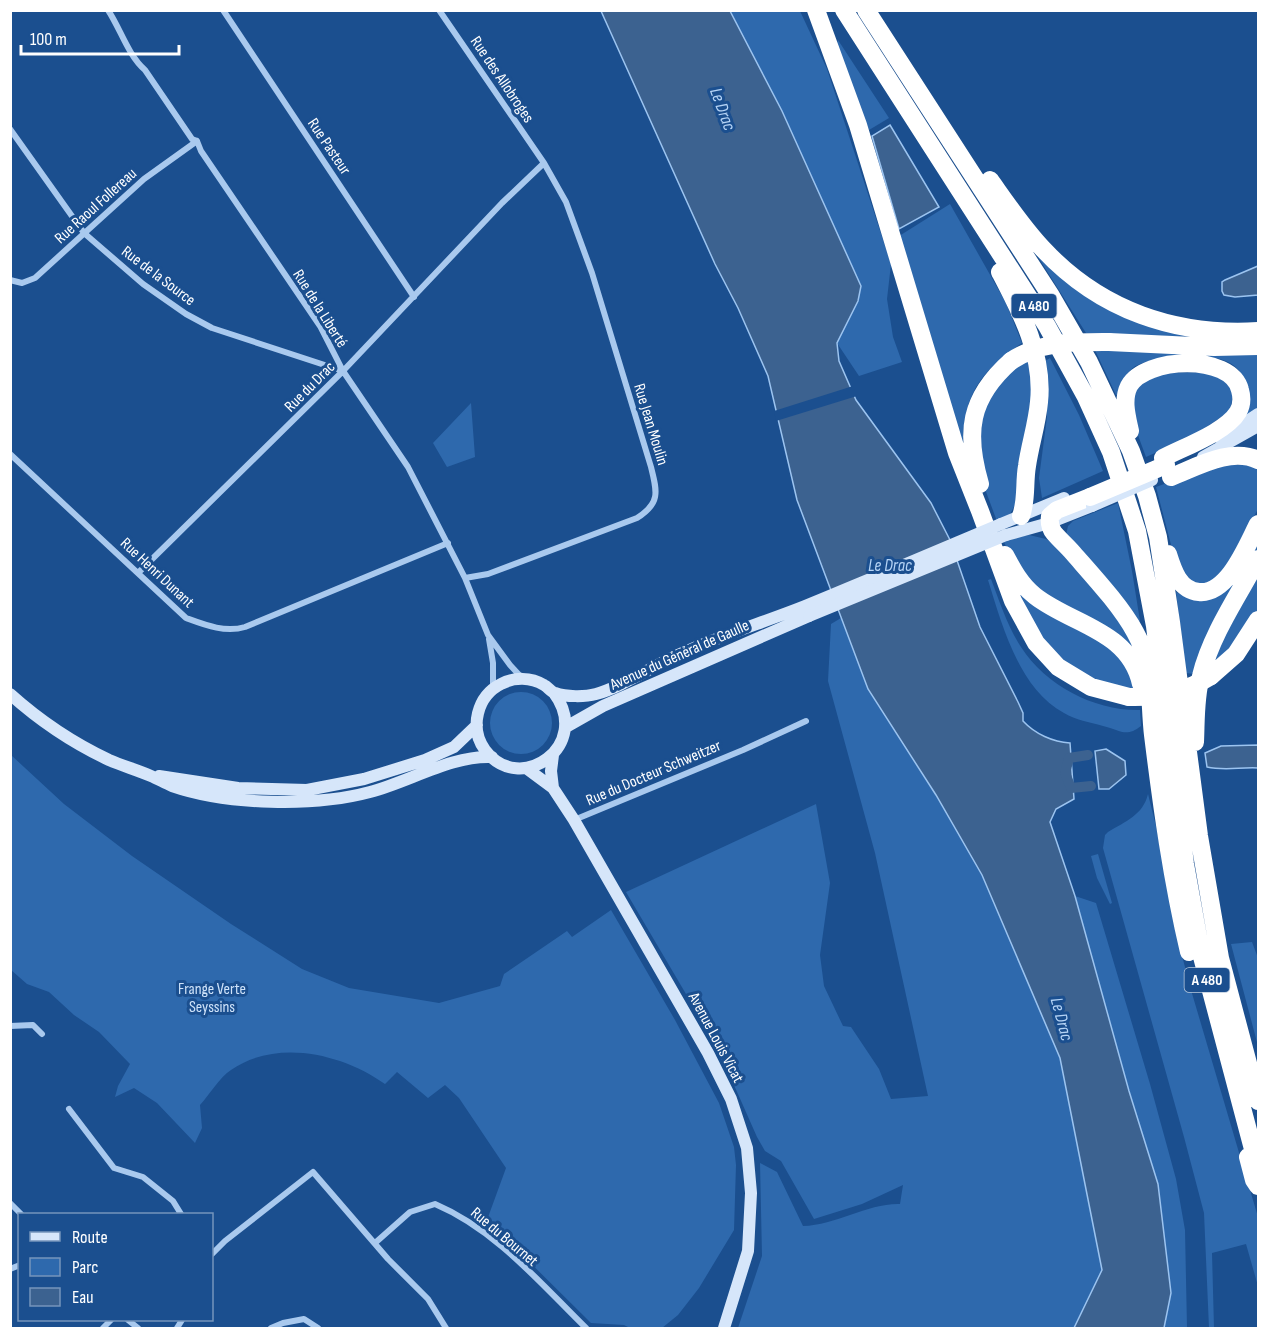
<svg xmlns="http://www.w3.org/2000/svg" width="1269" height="1339" viewBox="0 0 1269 1339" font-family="'Sofia Sans Condensed',sans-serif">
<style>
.green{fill:#2e69ad}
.water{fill:#3c6290;stroke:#9cc4f0;stroke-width:1.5}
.pier{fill:#1b4f8f}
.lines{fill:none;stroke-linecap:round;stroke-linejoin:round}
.canal{stroke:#3c6290;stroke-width:10}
.minor{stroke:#a9c9ee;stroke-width:6}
.secondary{stroke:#d6e6fa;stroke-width:12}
.motorway{stroke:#fff;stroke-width:18}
.secondary-bridge{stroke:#d6e6fa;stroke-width:12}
.motorway-bridge{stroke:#fff;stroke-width:18}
.labels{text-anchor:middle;stroke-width:6;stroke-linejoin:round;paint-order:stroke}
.shield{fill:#1b4f8f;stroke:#bbcadd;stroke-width:1.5}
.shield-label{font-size:15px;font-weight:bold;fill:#fff}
.street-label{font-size:16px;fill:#fff;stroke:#1b4f8f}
.park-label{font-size:16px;fill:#cfe3fa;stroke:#1b4f8f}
.water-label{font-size:18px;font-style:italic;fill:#b5d3f5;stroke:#1b4f8f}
</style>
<rect width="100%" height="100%" fill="#1b4f8f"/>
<!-- green -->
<path class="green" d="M730 11H800L827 69 891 264 887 299 893 337 902 362 859 376 837 343 861 286 782 111Z
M838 40 889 118 869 130 836 47Z
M950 204 1006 303 1022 343C981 371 963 394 963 446L896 238Z
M1033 249 1091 295 1221 338 1086 333Z
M1094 348H1258V409L1229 428 1246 385C1243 376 1239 368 1230 363 1212 352 1152 355 1134 367 1125 374 1122 383 1118 395H1116Z
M1030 357 1033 391 1018 471 1015 505 1010 514 998 524 985 489 978 448 983 405 996 383Z
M1050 358 1079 415 1103 471 1042 498 1039 478 1047 417 1045 361Z
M1214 372 1234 390 1230 411 1193 436 1146 457 1132 419 1131 408 1136 388 1158 373Z
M471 403 475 457 447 467 433 443Z
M1215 465H1258V509L1228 565 1216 582 1194 584 1176 564 1156 487Z
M1118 503 1132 571 1140 621 1137 622 1066 535 1068 526 1073 521Z
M1029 535 1046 539 1061 549 1124 628 1133 647 1045 597 1012 560 1004 542 1018 537Z
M1258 536V550L1194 674 1186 673 1176 592 1194 599Z
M1258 574V612L1247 632 1207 673 1212 659Z
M991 579C1000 603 1008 627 1021 647 1046 686 1095 711 1140 710L1141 726C1126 738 1120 730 1103 726 1089 722 1076 720 1064 713 1019 689 1002 625 988 580Z
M1017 587 1085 630 1121 657 1137 692 1125 691 1070 670 1033 630Z
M841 618 868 689 936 795 982 875 1060 1058 1102 1270 1074 1328H738L762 1256 760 1163 777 1172 803 1226C836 1225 868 1203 900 1204L903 1185 862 1204 814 1219 781 1161 765 1151 757 1137 730 1076 696 1011 626 892 816 804 830 883 820 955 824 986 843 1026 851 1027 879 1069 891 1099 928 1096 875 853 828 681 831 624Z
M490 723a31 31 0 1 1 62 0a31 31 0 1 1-62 0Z
M11 755 64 804 132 856 231 924 302 969 349 988 439 1003 500 986 504 974 567 931 572 937 611 910 675 1020 719 1103 734 1147 736 1165 734 1230 699 1288 678 1315 662 1328H630L624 1325 591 1323 487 1220 506 1168 459 1098 445 1085 428 1098 397 1072 385 1084C343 1054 277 1038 231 1070 219 1078 210 1094 200 1105L202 1128 195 1143 157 1103 134 1088 115 1097 118 1086 130 1064 99 1032 74 1015 49 992 27 984 11 970Z
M1148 794 1156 826 1175 929 1191 990 1258 1217V1286L1246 1244 1212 1253 1214 1328H1209L1204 1213 1184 1137 1103 848 1105 835 1108 832C1126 821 1143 815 1148 794Z
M1098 854 1112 903 1110 904 1097 878 1091 856Z
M1075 896 1096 903 1150 1084 1176 1179 1185 1230 1187 1328H1164L1171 1293 1158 1184 1129 1091Z
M1252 942 1258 958V1046L1231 944Z"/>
<!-- water -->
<path class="water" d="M601 11H730L782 111 861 286 858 301 837 343 839 361 856 400 931 503 950 540 980 627 1018 702 1023 713V721C1035 734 1053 742 1070 743L1074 799 1056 809 1050 822 1075 896 1129 1091 1158 1184 1171 1293 1164 1328H1074L1102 1270 1060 1058 982 875 936 795 868 689 797 500 768 376 738 308 715 264Z
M890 125 939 207 899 229 872 136Z
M1258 266V295L1235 297 1224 295 1222 291V282L1225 280Z
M1258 745V768C1241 767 1224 771 1207 767L1205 753 1221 746Z
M1106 749 1125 761 1126 775 1109 789H1099L1095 751Z"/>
<!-- pier -->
<path class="pier" d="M853 386 857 396 776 421 774 411Z"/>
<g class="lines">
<!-- canal -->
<path class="canal" d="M1088 755 1069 758 1065 773 1071 788 1091 786"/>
<!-- minor -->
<path class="minor" d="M108 10C121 30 128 55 145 70L192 139 197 141 201 151 320 326 343 371 408 467 465 578 488 635 510 665 522 678
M223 10 414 297
M439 10 544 163 566 202 592 273 651 467C657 491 661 503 637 518L488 574 465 578
M10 129 84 233 143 284 186 314 212 328 343 371
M10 280 22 283 35 278 144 179 197 141
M10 454 186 618C205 625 225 633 245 627L448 543
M139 572 343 371 502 203 544 163
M489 639 493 663V688
M574 820 743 750 806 721
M10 1026 33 1025 42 1034
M69 1109 114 1168 143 1177 173 1201 181 1214
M10 1203 21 1214
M375 1243 410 1212 435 1204C496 1230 540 1283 586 1328
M212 1254 225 1241 313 1172 388 1259 428 1299 446 1328
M10 1269 20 1265
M128 1320 138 1328
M103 1328 111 1320
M177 1328 182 1320
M271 1328 283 1323 304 1319 318 1328"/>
<!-- secondary -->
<path class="secondary" d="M1218 437 1232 431 1258 414
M1203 457 1258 426
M1001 524 1064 498
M1006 535 1049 523 1092 506
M554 693C593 745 520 797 485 750 469 728 477 696 501 684 514 677 531 677 544 685 548 687 551 692 555 693 566 697 585 697 596 694 620 688 653 666 678 655 719 636 762 623 805 606 830 596 855 585 880 575
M10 694C40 721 73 743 109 760 123 766 137 770 151 776 158 779 165 783 172 786 227 805 314 807 370 792 409 782 452 755 492 757
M566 727 603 706 809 616
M553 755 551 771 553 788
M526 768 553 788 574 820 708 1053 731 1099 747 1148 751 1193 748 1251 724 1328
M159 776 238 788 307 790 364 779 425 760 454 747 477 725"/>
<!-- motorway -->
<path class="motorway" d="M816 10 858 125 957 453 980 511 1013 601 1036 643 1058 667 1091 687 1129 697
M844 10 1047 326 1086 397 1111 452 1137 531 1155 626 1185 864 1201 953 1258 1168
M866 10 1051 296 1089 362 1131 451 1147 496 1158 537 1171 622 1199 836 1220 958 1258 1101
M990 180C1007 204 1023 228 1043 249 1101 311 1176 336 1258 331
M1000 272C1021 312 1044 355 1039 402 1037 424 1030 445 1027 466 1024 483 1027 500 1021 516
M1109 342 1214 347 1258 346
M1130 431C1127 417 1122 400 1129 386 1145 357 1231 353 1240 390 1242 397 1242 405 1238 412 1226 432 1184 447 1163 458
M1171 477C1197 467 1230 447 1258 460
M980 484C965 433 969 398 1011 361
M1090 497 1057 510 1050 516C1049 523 1050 528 1054 533 1060 540 1067 546 1073 553 1093 576 1121 606 1135 632 1153 663 1149 701 1153 735 1162 808 1172 880 1189 952
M1168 554C1173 570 1179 590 1199 592 1228 595 1247 545 1258 524
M1005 555C1013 570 1021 585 1035 596 1072 625 1129 630 1141 684
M1211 676 1236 654 1258 620
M1195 742C1196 720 1195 698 1201 676 1211 635 1238 596 1258 559
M1248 1157 1254 1180 1258 1186"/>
<!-- secondary-bridge -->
<path class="secondary-bridge" d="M1092 506 1152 480
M880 575 1001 524
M809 616 1006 535"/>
<!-- motorway-bridge -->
<path class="motorway-bridge" d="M1011 361C1041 341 1074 342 1109 342
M1090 497 1166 465
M1129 697C1159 698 1185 692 1211 676"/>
</g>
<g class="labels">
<!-- shield labels -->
<g class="shield">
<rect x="1011.5" y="294" width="45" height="24" rx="4.5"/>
<rect x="1184.5" y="968" width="45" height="24" rx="4.5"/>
</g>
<g class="shield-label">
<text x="1034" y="311">A 480</text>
<text x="1207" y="985">A 480</text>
</g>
<!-- street labels -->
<g class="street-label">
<text transform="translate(503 79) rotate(56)" y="6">Rue des Allobroges</text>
<text transform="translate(330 146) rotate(56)" y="6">Rue Pasteur</text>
<text transform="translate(95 205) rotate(-42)" y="6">Rue Raoul Follereau</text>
<text transform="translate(159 275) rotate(37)" y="6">Rue de la Source</text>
<text transform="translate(321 308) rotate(58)" y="6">Rue de la Liberté</text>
<text transform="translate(309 386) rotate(-45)" y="6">Rue du Drac</text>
<text transform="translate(652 424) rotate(73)" y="6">Rue Jean Moulin</text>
<text transform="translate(158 572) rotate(43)" y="6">Rue Henri Dunant</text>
<text transform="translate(679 654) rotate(-24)" y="6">Avenue du Général de Gaulle</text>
<text transform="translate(653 772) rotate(-23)" y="6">Rue du Docteur Schweitzer</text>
<text transform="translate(717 1037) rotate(62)" y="6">Avenue Louis Vicat</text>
<text transform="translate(505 1236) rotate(40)" y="6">Rue du Bournet</text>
</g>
<!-- park labels -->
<g class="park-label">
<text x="212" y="994">Frange Verte<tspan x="212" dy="18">Seyssins</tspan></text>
</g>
<!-- water labels -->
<g class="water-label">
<text transform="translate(723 109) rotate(70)" y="6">Le Drac</text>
<text x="890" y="571">Le Drac</text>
<text transform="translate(1062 1019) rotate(75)" y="6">Le Drac</text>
</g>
</g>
<!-- border -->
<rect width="1269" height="1339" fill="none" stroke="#ffffff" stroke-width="24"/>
<!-- legend -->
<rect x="18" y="1213" width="195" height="108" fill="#1b4f8f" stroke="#7695bc" stroke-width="1.5"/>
<rect x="30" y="1232" width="30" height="9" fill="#d6e6fa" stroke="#7695bc" stroke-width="1.5"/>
<text x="72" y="1243" font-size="18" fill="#ffffff">Route</text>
<rect x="30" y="1258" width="30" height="18" fill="#2e69ad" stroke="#7695bc" stroke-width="1.5"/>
<text x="72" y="1273" font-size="18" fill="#ffffff">Parc</text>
<rect x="30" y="1288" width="30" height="18" fill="#3c6290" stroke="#7695bc" stroke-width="1.5"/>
<text x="72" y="1303" font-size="18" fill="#ffffff">Eau</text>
<!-- scale -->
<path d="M21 45v9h158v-9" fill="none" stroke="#ffffff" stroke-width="3"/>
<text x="30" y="45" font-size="18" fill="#ffffff" stroke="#1b4f8f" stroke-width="4.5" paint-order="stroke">100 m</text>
</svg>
